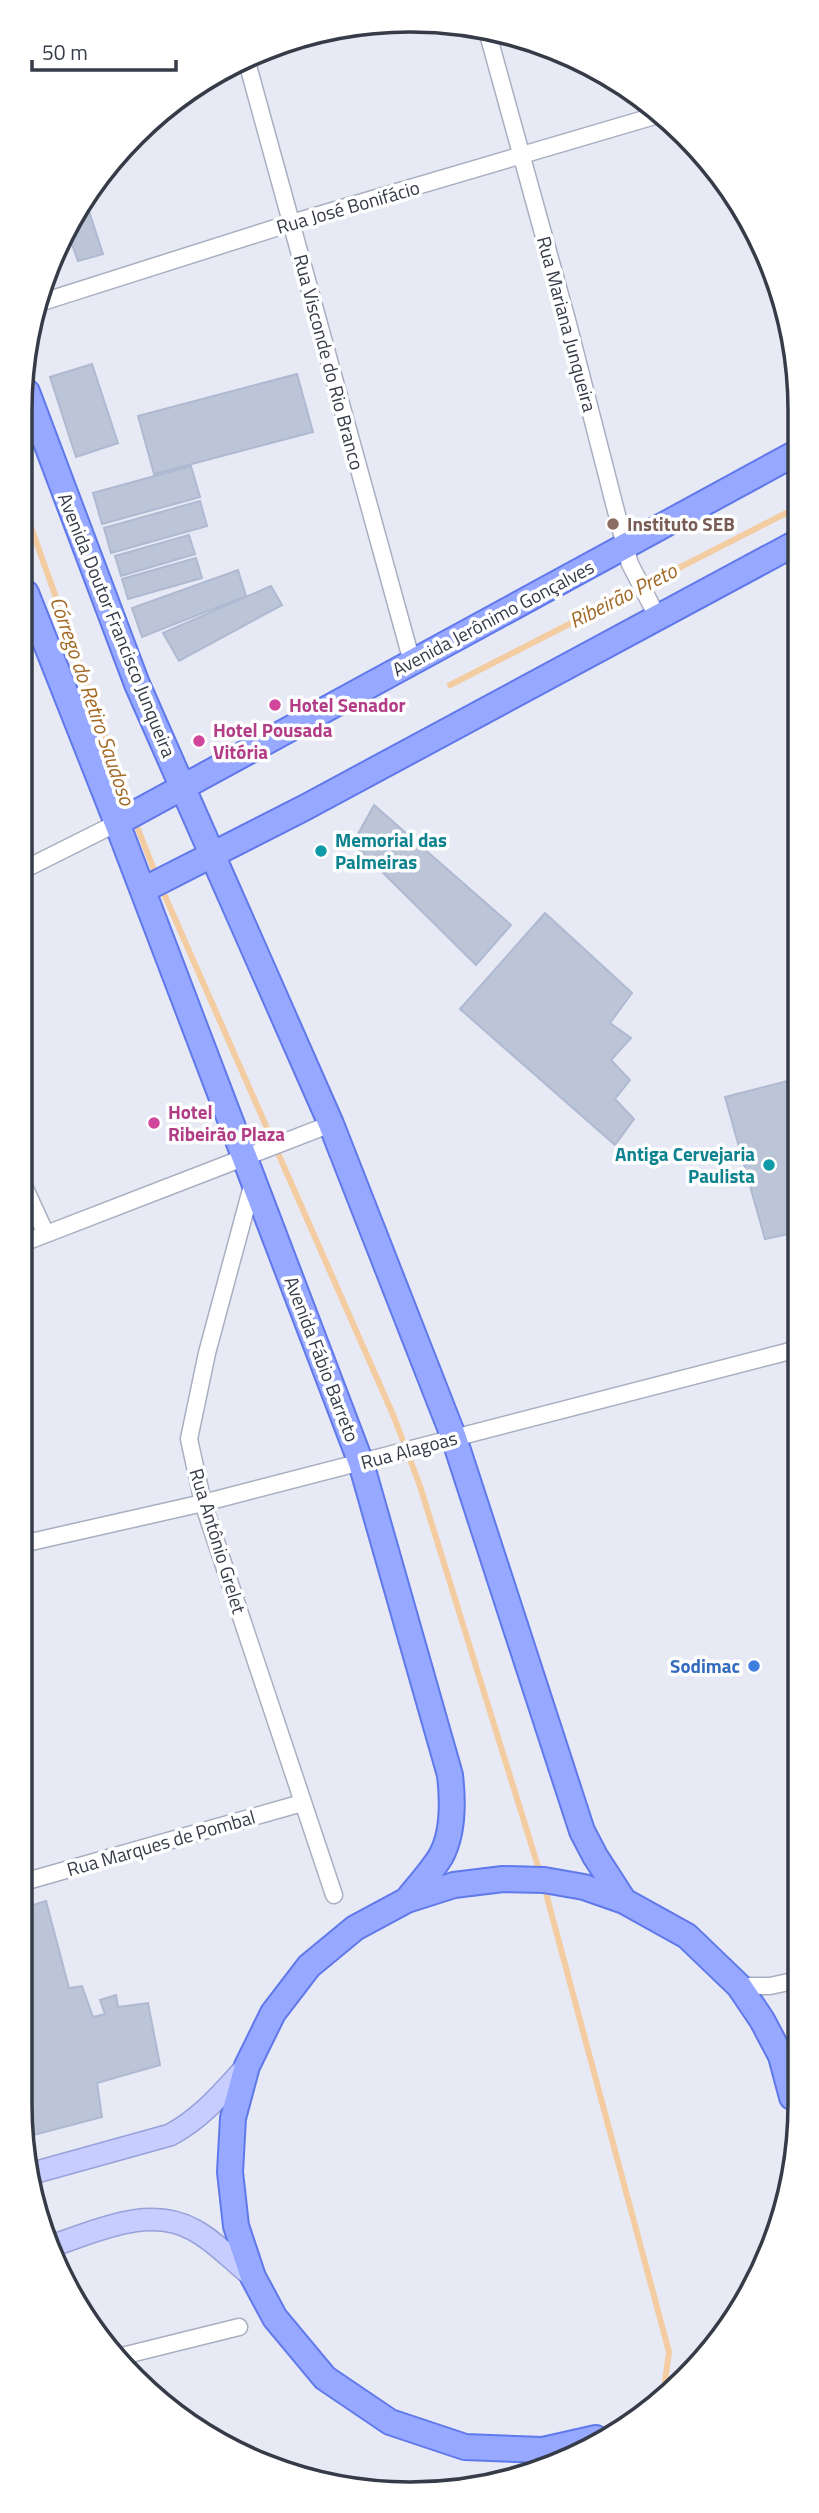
<svg xmlns="http://www.w3.org/2000/svg" width="819" height="2513" viewBox="0 0 819 2513" font-family="'Titillium Web',sans-serif">
<style>
.lines{fill:none;stroke-linecap:round;stroke-linejoin:round}
.stream{stroke:#f4cca1;stroke-width:6}
.building{fill:#bcc4d7;stroke:#afb9d2;stroke-width:2}
.street-casing{stroke:#a9afc1;stroke-width:19}
.secondary-casing{stroke:#97a1da;stroke-width:24}
.primary-casing{stroke:#6079ea;stroke-width:28}
.street{stroke:#fff;stroke-width:16}
.secondary{stroke:#c7ceff;stroke-width:21}
.primary{stroke:#96a8ff;stroke-width:24}
.education-dot{fill:#8d6e63;stroke:#fff;stroke-width:2.5}
.hotel-dot{fill:#d1479c;stroke:#fff;stroke-width:2.5}
.culture-dot{fill:#0f9aa8;stroke:#fff;stroke-width:2.5}
.shop-dot{fill:#3f7fe0;stroke:#fff;stroke-width:2.5}
.labels{text-anchor:middle;stroke-width:7;stroke-linejoin:round;paint-order:stroke}
.street-label{font-size:19px;fill:#363b48;stroke:#fff}
.education-label{font-size:19px;font-weight:bold;fill:#785e54;stroke:#fff;text-anchor:start}
.hotel-label{font-size:19px;font-weight:bold;fill:#b23c85;stroke:#fff;text-anchor:start}
.culture-label{font-size:19px;font-weight:bold;fill:#0d838f;stroke:#fff;text-anchor:start}
.shop-label{font-size:19px;font-weight:bold;fill:#366cbe;stroke:#fff;text-anchor:end}
.water-label{font-size:21px;font-style:italic;fill:#a26825;stroke:#fff}
.rim{fill:none;stroke:#363b48;stroke-width:3.5}
</style>
<rect width="100%" height="100%" fill="#e7eaf5"/>
<g class="lines">
<!-- stream -->
<path class="stream" d="M26 513 131 809
M450 685 796 508
M134 819 157 877
M161 887 394 1417 420 1486 541 1876
M544 1886 669 2352 663 2396"/>
</g>
<!-- building -->
<path class="building" d="M84 196 103 254 78 261 68 234Z
M92 364 118 443 76 457 50 377Z
M297 374 313 432 154 474 138 416Z
M191 466 200 497 102 524 93 493Z
M200 501 207 526 111 553 104 528Z
M189 535 195 554 121 576 115 556Z
M196 558 202 578 128 599 122 579Z
M238 570 246 596 142 637 132 608Z
M271 586 282 605 179 661 163 633Z
M374 805 511 925 476 965 353 843Z
M545 913 632 993 610 1023 631 1038 611 1060 630 1080 615 1099 634 1119 615 1145 460 1009Z
M795 1079 794 1233 765 1239 725 1097Z
M46 1901 69 1988 82 1986 93 2017 105 2014 100 2000 116 1995 118 2007 148 2003 160 2065 97 2083 102 2117 26 2137 19 2104 20 1909Z"/>
<g class="lines">
<!-- street casing -->
<g class="street-casing">
<path id="street" d="M486 27 567 320 625 546 630 564 658 618
M247 62 412 662
M39 303 291 223 658 115
M25 869 117 823
M253 1182 207 1353 189 1439 203 1503 334 1895
M23 1184 46 1234
M23 1243 331 1124
M22 1544 203 1503 794 1350
M20 1883 302 1803
M739 1986H770L793 1981
M114 2358 239 2327"/>
</g>
<!-- secondary casing -->
<g class="secondary-casing">
<path id="secondary" d="M33 2173 170 2135C202 2118 223 2092 247 2066
M48 2247C93 2233 148 2204 194 2230 215 2241 234 2262 253 2277"/>
</g>
<!-- primary casing -->
<g class="primary-casing">
<path id="primary" d="M27 392 137 684 331 1124 454 1438 582 1831 595 1856 624 1901
M26 593 117 823 361 1463 450 1775C453 1801 454 1832 441 1856 432 1871 418 1886 407 1900
M117 823 796 453
M143 890 306 807 796 543
M596 2438 543 2450 465 2447 390 2422 325 2378 275 2318 253 2277 236 2226 230 2172 233 2118 247 2066 273 2013 309 1966 355 1928 407 1900 454 1885 503 1879 544 1880 584 1887 624 1901 687 1936 739 1986 762 2020 781 2056 792 2097"/>
</g>
<!-- street -->
<use href="#street" class="street"/>
<!-- secondary -->
<use href="#secondary" class="secondary"/>
<!-- primary -->
<use href="#primary" class="primary"/>
</g>
<!-- markers -->
<circle class="education-dot" cx="613" cy="524" r="7"/>
<g class="hotel-dot">
<circle cx="275" cy="705" r="7"/>
<circle cx="199" cy="741" r="7"/>
<circle cx="154" cy="1123" r="7"/>
</g>
<g class="culture-dot">
<circle cx="321" cy="851" r="7"/>
<circle cx="769" cy="1165" r="7"/>
</g>
<circle class="shop-dot" cx="754" cy="1666" r="7"/>
<g class="labels">
<!-- street labels -->
<g class="street-label">
<text transform="translate(348 207) rotate(-16)" y="7">Rua José Bonifácio</text>
<text transform="translate(567 324) rotate(75)" y="7">Rua Mariana Junqueira</text>
<text transform="translate(329 362) rotate(75)" y="7">Rua Visconde do Rio Branco</text>
<text transform="translate(493 618) rotate(-28)" y="7">Avenida Jerônimo Gonçalves</text>
<text transform="translate(117 625) rotate(68)" y="7">Avenida Doutor Francisco Junqueira</text>
<text transform="translate(322 1359) rotate(69)" y="7">Avenida Fábio Barreto</text>
<text transform="translate(409 1450) rotate(-15)" y="7">Rua Alagoas</text>
<text transform="translate(218 1541) rotate(73)" y="7">Rua Antônio Grelet</text>
<text transform="translate(161 1843) rotate(-16)" y="7">Rua Marques de Pombal</text>
</g>
<!-- education labels -->
<g class="education-label">
<text x="627" y="531">Instituto SEB</text>
</g>
<!-- hotel labels -->
<g class="hotel-label">
<text x="289" y="712">Hotel Senador</text>
<text x="213" y="737">Hotel Pousada<tspan x="213" dy="22">Vitória</tspan></text>
<text x="168" y="1119">Hotel<tspan x="168" dy="22">Ribeirão Plaza</tspan></text>
</g>
<!-- culture labels -->
<g class="culture-label">
<text x="335" y="847">Memorial das<tspan x="335" dy="22">Palmeiras</tspan></text>
<text x="755" y="1161" text-anchor="end">Antiga Cervejaria<tspan x="755" dy="22">Paulista</tspan></text>
</g>
<!-- shop labels -->
<g class="shop-label">
<text x="740" y="1673">Sodimac</text>
</g>
<!-- water labels -->
<g class="water-label">
<text transform="translate(623 596) rotate(-27)" y="7">Ribeirão Preto</text>
<text transform="translate(92 701) rotate(71)" y="7">Córrego do Retiro Saudoso</text>
</g>
</g>
<!-- crop -->
<path d="M0 0H819V2513H0ZM410 32H410A378 378 0 0 1 788 410V2104A378 378 0 0 1 410 2482H410A378 378 0 0 1 32 2104V410A378 378 0 0 1 410 32Z" fill="#fff" fill-rule="evenodd"/>
<path class="rim" d="M410 32H410A378 378 0 0 1 788 410V2104A378 378 0 0 1 410 2482H410A378 378 0 0 1 32 2104V410A378 378 0 0 1 410 32Z"/>
<!-- scale -->
<path d="M32 60v10h144v-10" fill="none" stroke="#363b48" stroke-width="3.5"/>
<text x="42" y="60" font-size="21" fill="#363b48" stroke="#ffffff" stroke-width="5" paint-order="stroke">50 m</text>
</svg>
